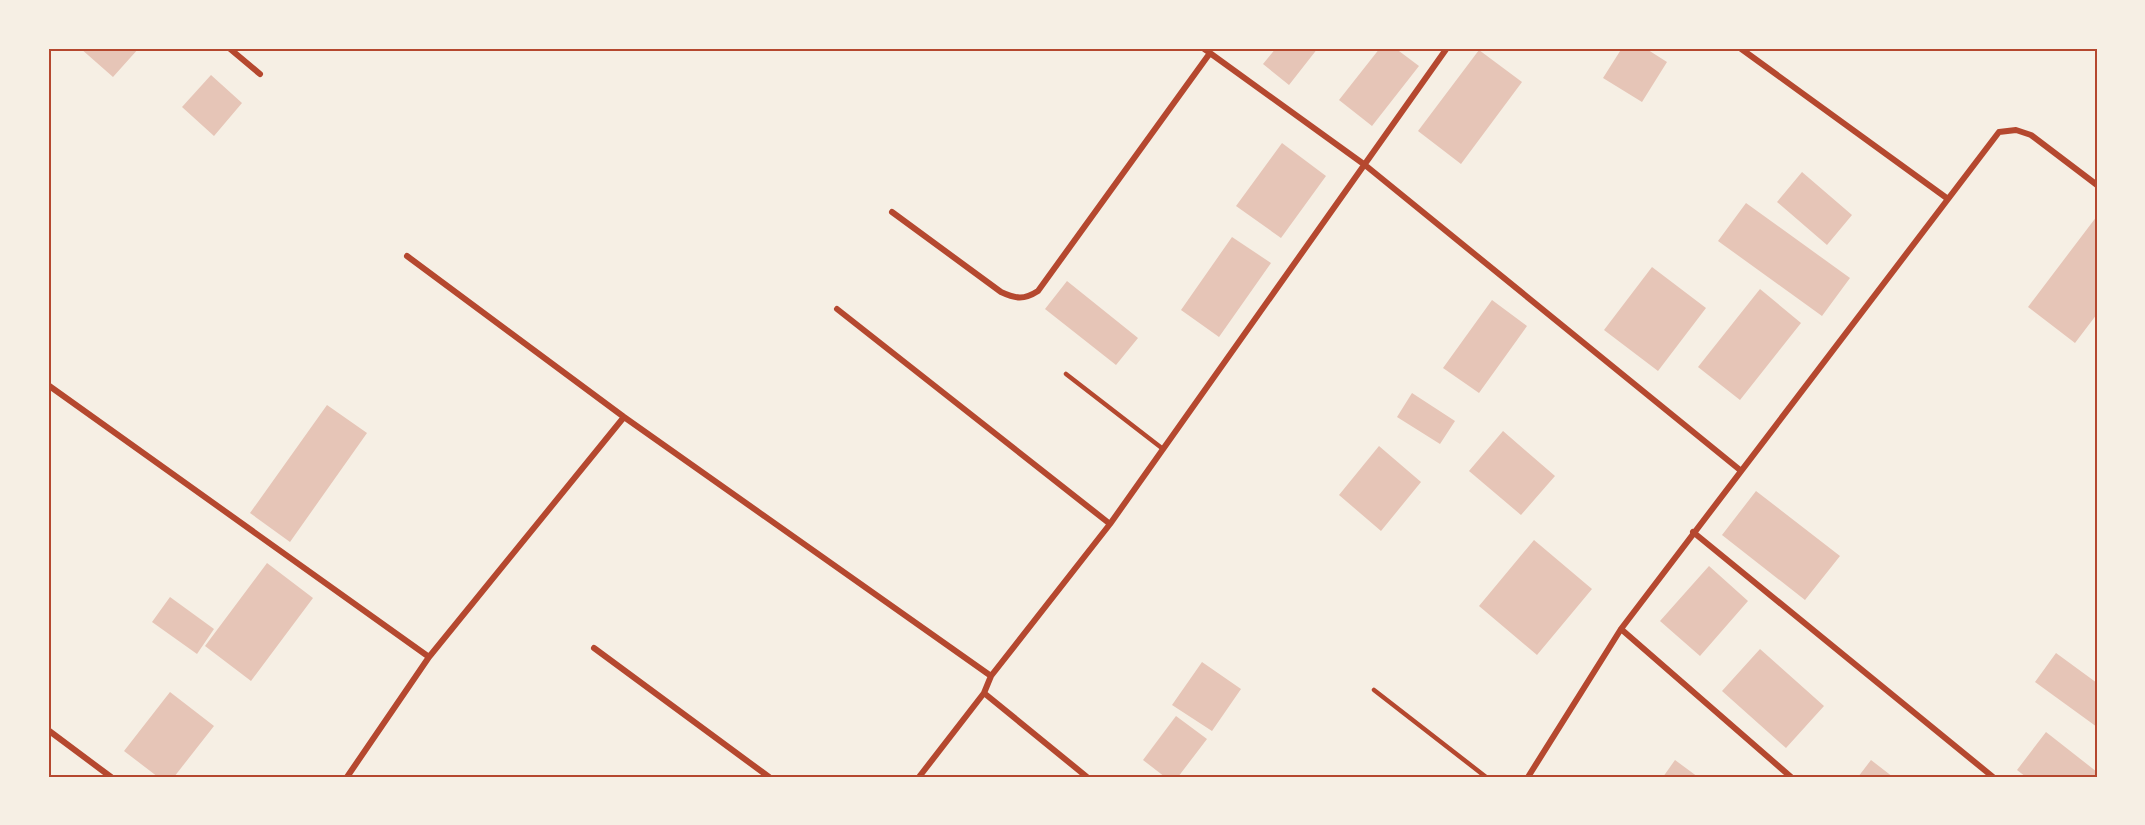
<svg xmlns="http://www.w3.org/2000/svg" width="2145" height="825" viewBox="0 0 2145 825" font-family="'Crimson Pro',serif">
<style>
.building{fill:#e6c5b7}
.lines{fill:none;stroke-linecap:round;stroke-linejoin:round}
.service{stroke:#b5482f;stroke-width:4.5}
.minor{stroke:#b5482f;stroke-width:6}
.neatline{fill:none;stroke:#b5482f;stroke-width:2}
</style>
<rect width="100%" height="100%" fill="#f6efe4"/>
<!-- building -->
<path class="building" d="M80 48H139L113 77Z
M1276 48H1318L1289 85 1263 64Z
M1380 48H1395L1419 66 1372 126 1339 100Z
M1622 48H1645L1667 62 1642 102 1603 78Z
M1479 50 1522 82 1461 164 1418 131Z
M211 75 242 103 214 136 182 107Z
M1282 143 1326 176 1281 238 1236 206Z
M1802 172 1852 215 1827 245 1777 202Z
M1746 203 1850 278 1822 316 1718 241Z
M2097 216V314L2075 343 2028 307Z
M1232 237 1271 263 1219 337 1181 310Z
M1652 267 1706 308 1658 371 1604 330Z
M1067 281 1138 338 1116 365 1045 309Z
M1760 289 1801 323 1740 400 1698 367Z
M1492 300 1527 326 1479 393 1443 368Z
M1412 393 1455 421 1440 444 1397 417Z
M327 405 367 433 290 542 250 513Z
M1503 431 1555 476 1521 515 1469 471Z
M1379 446 1421 482 1381 531 1339 495Z
M1756 491 1840 556 1805 600 1722 535Z
M1534 540 1592 589 1537 655 1479 606Z
M267 563 313 598 251 681 205 646Z
M1709 566 1748 601 1700 656 1660 621Z
M170 597 214 629 197 654 152 622Z
M1760 649 1824 706 1786 748 1722 691Z
M2056 653 2097 683V727L2035 682Z
M1202 662 1241 689 1212 731 1172 705Z
M170 692 214 726 174 777H158L124 751Z
M1176 716 1207 739 1178 777H1165L1143 760Z
M2046 732 2097 772V777H2026L2017 770Z
M1675 760 1698 777H1663Z
M1871 760 1893 777H1858Z"/>
<g class="lines">
<!-- service -->
<path class="service" d="M1066 374 1163 449
M1374 690 1486 777"/>
<!-- minor -->
<path class="minor" d="M229 48 260 74
M1203 48 1365 165 1740 470
M1740 48 1948 199
M892 212 1001 292C1016 299 1024 300 1038 291L1210 53
M407 256 624 417 991 676
M837 309 1110 524
M48 385 429 657
M1693 532 1993 777
M1621 629 1791 777
M594 648 769 777
M984 693 1087 777
M48 730 111 777
M347 777 429 657 624 417
M919 777 984 693 991 676 1110 524 1447 48
M1528 777 1621 629 1999 132 2016 130 2031 135 2097 185"/>
</g>
<!-- border -->
<rect width="2145" height="825" fill="none" stroke="#f6efe4" stroke-width="99"/>
<rect x="50" y="50" width="2046" height="726" class="neatline"/>
</svg>
